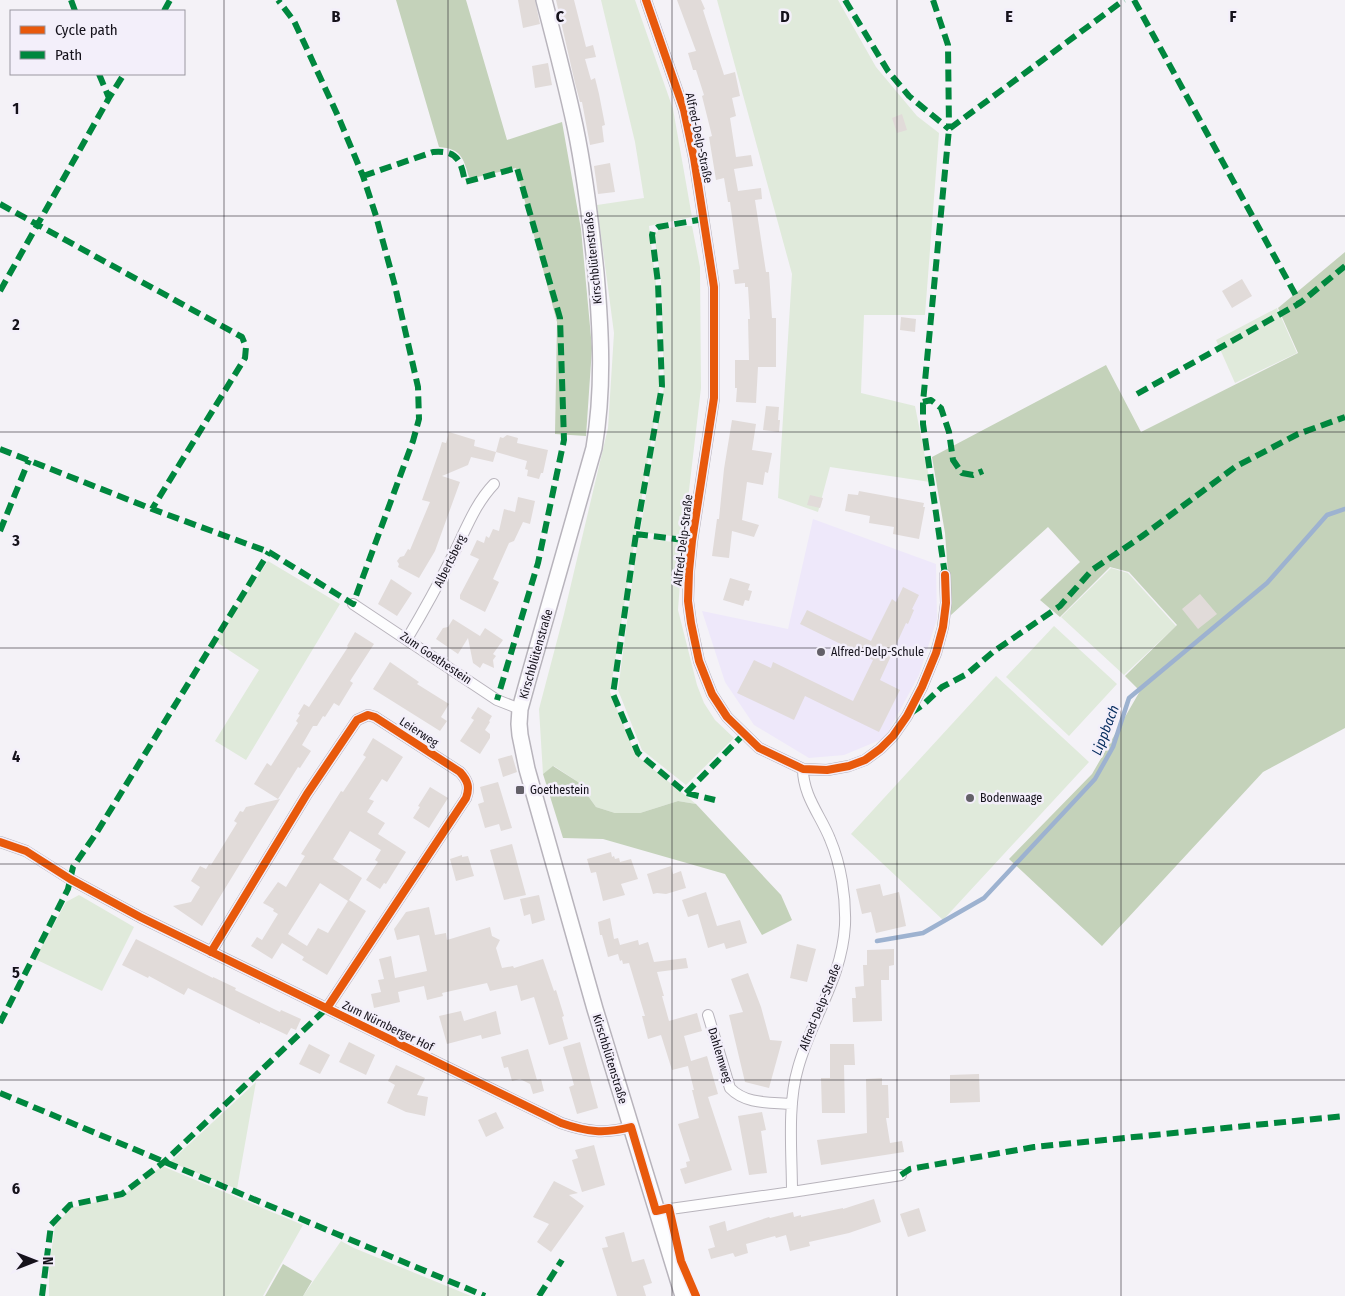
<svg xmlns="http://www.w3.org/2000/svg" width="1345" height="1296" viewBox="0 0 1345 1296" font-family="'Fira Sans Condensed',sans-serif">
<style>
.built{fill:#eee8fa}
.green{fill:#e0eadb}
.forest{fill:#c4d2ba}
.lines{fill:none;stroke-linecap:round;stroke-linejoin:round}
.stream{stroke:#9db2d0;stroke-width:4.5}
.building{fill:#e1dbd9;fill-rule:evenodd}
.minor-casing{stroke:#b8b4bc;stroke-width:12}
.secondary-casing{stroke:#b8b4bc;stroke-width:18}
.minor{stroke:#fdfdfe;stroke-width:10}
.secondary{stroke:#fdfdfe;stroke-width:15}
.quiet{stroke:#00873e;stroke-width:6;stroke-dasharray:12 6;stroke-linecap:butt}
.cycleway-casing{stroke:#f3effa;stroke-width:11}
.cycleway{stroke:#e8590c;stroke-width:8}
.grid{fill:none;stroke:#15121b;stroke-width:1;stroke-opacity:0.55}
.poi-dot{fill:#636068;stroke:#f3effa;stroke-width:2}
.labels{text-anchor:middle;stroke-width:5;stroke-linejoin:round;paint-order:stroke}
.street-label{font-size:12px;fill:#15121b;stroke:#f3effa}
.poi-label{font-size:12px;fill:#15121b;stroke:#f3effa;text-anchor:start}
.water-label{font-size:14px;font-style:italic;fill:#00295b;stroke:#f3effa}
.grid-label{font-size:16px;text-anchor:middle;font-weight:bold;fill:#15121b;stroke:#f3effa;stroke-width:5;stroke-linejoin:round;paint-order:stroke}
</style>
<rect width="100%" height="100%" fill="#f4f2f7"/>
<!-- built -->
<path class="built" d="M813 519 936 564 937 619 919 675 885 738 844 755 809 758 754 725 725 682 702 611 788 629Z"/>
<!-- green -->
<path class="green" d="M601 0H635L673 109 692 217 649 226 656 284 660 386 610 692 636 755 696 804 678 801 640 813H615L596 807 578 782 554 766 543 774 539 709 564 614 608 428 614 333 597 205 644 198 635 142Z
M717 0H838L876 67 917 116 939 133 925 315H864L861 393 915 406 930 482 830 467 818 512 778 498 792 274Z
M684 226H692L700 267 701 388 684 533 679 537 640 532 664 387 661 281 655 241V234L660 229Z
M1277 308 1297 353 1235 383 1216 340Z
M638 538 683 543 678 610 697 685 704 703 715 720 734 738 686 785 642 750 618 690Z
M268 561 340 604 246 760 215 741 259 670 215 641Z
M1111 568 1128 573 1176 626 1124 675 1061 617Z
M1054 626 1117 684 1069 736 1006 677Z
M996 676 1089 762 943 920 851 834Z
M79 895 134 927 102 991 35 959 66 902Z
M256 1082 237 1189 170 1162Z
M162 1166 303 1225 263 1296H49V1268L55 1226 71 1208 122 1196Z
M341 1241 354 1248 471 1296H303Z"/>
<!-- forest -->
<path class="forest" d="M396 0H466L507 140 562 122 581 229 592 348 586 436 555 434 557 322 516 168 473 178 469 177C463 157 461 149 439 147Z
M1345 252V728L1263 772 1102 946 1009 859 1092 774 1140 691 1125 676 1177 625 1129 572 1110 567 1060 617 1040 600 1080 562 1048 527 951 615 945 533 932 457 1106 365 1141 432 1298 353 1278 308Z
M553 766 578 782 596 807 615 813H640L678 801 696 804 781 895 792 920 762 935 725 874 603 839 563 838 543 774Z
M283 1264 312 1281 303 1296H265Z"/>
<g class="lines">
<!-- stream -->
<path class="stream" d="M877 941 923 933 984 898 1095 779 1113 747 1129 698 1267 583 1327 515 1345 509"/>
</g>
<!-- building -->
<path class="building" d="M518 0H535L540 24 523 28Z
M556 0H574L586 47 593 45 596 57 585 59 591 80 595 78 599 94 605 125 602 126 604 142 590 145 582 102H580L575 83Z
M677 0H701L705 9 703 10 724 75 735 72 740 96 732 98 736 116 730 118 736 157 751 155 753 166 734 169 738 191 761 188 762 199 755 200 766 272H769L772 318H776V367H758L756 403 736 402 737 388H735V360H749L748 319H750L748 287H745V283L735 284 733 270 739 269 730 202H728L724 178 716 180 709 137 712 136 702 96 704 95 696 70H693L688 53 696 51Z
M548 63 552 85 535 88 532 66Z
M902 114 907 130 897 133 892 118Z
M610 163 615 192 598 194 594 166Z
M1242 279 1252 296 1232 308 1222 291Z
M901 317 916 319 915 332 900 330Z
M766 406 779 407 778 420H780L779 432 763 430Z
M732 420 756 424 752 450 772 453 768 473 765 472 763 485 747 482 742 520 759 525 754 537 732 531 729 558 712 556 717 519H719L724 469Z
M449 432 475 440 474 446 496 452 493 462 471 457 468 465 442 476 460 482 435 551 419 578 398 567 399 564 397 561 400 557 404 556 408 549 410 550 430 502 422 500 439 452 442 442 446 443Z
M507 435 518 438 517 443 548 450 543 473H541L539 479 527 476 528 470 525 469 527 461 496 452 500 437 503 438Z
M859 491 924 503 923 507H925L919 539 893 534 894 527 869 523 870 516 845 511 848 494 858 495Z
M810 495 823 498 820 508 807 505Z
M518 497 535 501 530 524 523 522 514 541 509 543 493 579 499 582 485 612 460 599V595L479 559 470 555 477 540 484 543 486 536 489 538 493 529 499 531 504 509 515 512Z
M730 578 750 584 748 590 752 591 749 601 745 600 743 606 723 600Z
M391 579 412 593 397 616 378 604Z
M903 587 919 595 912 609 914 610 908 624 906 623 880 680 900 690 879 732 805 696 794 720 737 693 754 660 771 668 773 662 853 701 873 660 800 624 807 610 871 641 892 599 896 602Z
M1200 594 1217 614 1198 629 1182 609Z
M453 619 480 636 485 628 503 640 493 654 496 656 493 660 494 668 483 663 480 668 473 663 468 638 458 654 436 639 443 628 448 627Z
M355 632 374 644 350 681 353 683 339 706 334 703 325 717 323 716 317 726H313L302 745 311 751 300 768 298 767 278 799 254 784 267 763 271 766 298 723 296 721 300 715 298 714 304 704 309 707 348 647 347 646Z
M390 662 419 682 417 684 449 704 441 717 447 721 440 731 373 689Z
M478 707 492 716 489 721 490 722 485 730 490 734V738L480 754 460 741 474 720 471 718Z
M373 738 403 757 387 782 382 779 369 799 374 801 367 812 385 823 378 834 406 852 386 884 384 883 380 889 366 880 378 862 375 860 381 850 350 831 333 859 362 878 349 900 366 911 327 975 302 960 304 957 282 943 272 959 251 946 257 937 262 940 278 914 273 911 274 909 263 903 278 882 286 887 305 856 301 854 341 791 343 792 366 757 363 755ZM320 883 348 901 328 933 318 928 307 946 288 934Z
M512 755 517 772 503 777 498 759Z
M498 782 512 828 501 831 499 824 485 828 478 804 484 802 480 787Z
M430 787 448 798 429 828 413 818 420 807 418 806Z
M280 799 202 926 173 906 191 902 200 887 191 881 200 866 206 869 209 864 211 865 237 823 234 821 240 811 243 812 246 807Z
M512 844 526 895 504 900 490 850Z
M611 852 612 857 614 856 615 859 619 858 620 862 631 859 638 879 621 884 625 895 603 901 596 872 591 873 587 859Z
M462 855V857L468 856 474 876 456 881 450 859Z
M671 866 673 874 681 871 686 888 666 894 657 893 653 894 647 874Z
M880 884 883 896 899 892 906 926 876 933 871 912 862 914 856 889Z
M706 892 717 926 740 920 747 943 726 949 724 943 708 948 698 914 688 917 682 900Z
M539 895 545 920 532 924 530 914 524 916 520 899Z
M429 907 435 935 446 933 447 940 490 927 492 936 500 940 496 948 502 968 513 966 514 968 543 959 554 991 556 990 564 1016 562 1017 568 1039 549 1045 534 997 521 1001 517 985 490 991 487 983 442 993 443 996 427 1000 424 986 398 992 400 1002 374 1008 371 994 381 992 378 980 384 979 379 959 391 956 395 978 427 971 419 935 397 940 394 929 406 912Z
M610 918 614 939 618 938 620 945 638 940 639 945 648 942 654 962 686 958 688 968 657 972 664 996H662L669 1021 697 1013 702 1031 684 1036 691 1061 707 1056 718 1094 708 1097 732 1170 685 1184 680 1169 687 1167 686 1162 690 1161 678 1124 699 1118 692 1090H694L688 1066 672 1070 661 1035 648 1039 642 1016H645L629 963 623 964 622 960 620 961 618 954 608 957 602 935H600L598 922Z
M136 939 213 978V977L236 988 235 990 280 1012 281 1010 301 1019 296 1030 291 1028 287 1035 260 1022V1024L188 988 184 995 149 976 148 978 122 965Z
M797 944 816 949 807 982 790 978Z
M894 949V965L889 966V980H881L882 1021 853 1022 852 998H856L855 987 864 986 863 965H867V950Z
M748 973 761 1007 770 1040 782 1041 769 1088 745 1082 729 1015 743 1012 731 979Z
M461 1011 464 1021 496 1011 501 1034 482 1039 481 1035 447 1044 439 1016Z
M349 1042 375 1055 366 1075 339 1062Z
M580 1042 598 1108 577 1114 569 1087 574 1085 563 1047Z
M309 1044 330 1055 320 1074 299 1064Z
M830 1044H854L855 1065H844L845 1113H822L821 1078H830Z
M528 1049 537 1080 541 1079 544 1091 533 1094 530 1084 520 1079 512 1081 508 1067 504 1068 501 1057Z
M396 1065 425 1078 417 1095 428 1097 425 1116 406 1112 387 1103 395 1085 388 1081Z
M979 1074 980 1102 950 1103V1075Z
M882 1078V1085H888L889 1118H886L890 1143 902 1141 904 1152 821 1165 817 1140 867 1133 866 1079Z
M496 1112 504 1128 486 1137 478 1120Z
M762 1112 766 1130 761 1131 767 1173 749 1175 738 1116Z
M594 1145 605 1185 582 1192 572 1160 578 1158 575 1150Z
M554 1181 578 1193 569 1195 584 1206 551 1252 537 1242 549 1224 533 1217Z
M874 1199 881 1222 849 1233 809 1242 810 1246 790 1251 786 1235 776 1238 775 1236 746 1244 748 1253 735 1257 733 1253 711 1259 708 1249 715 1247 709 1226 725 1221 727 1231 769 1217 770 1218 793 1212 794 1217 801 1215V1217L843 1208V1209Z
M919 1208 926 1231 908 1237 900 1214Z
M624 1232 632 1262 644 1259 652 1283 643 1286 646 1296H617L602 1248 608 1247 605 1237Z"/>
<g class="lines">
<!-- minor casing -->
<g class="minor-casing">
<path id="minor" d="M646 0 684 110 694 158 714 287V398L692 541 689 571 688 601 691 623 699 661 712 694 727 717 759 748 803 769 827 770 849 766 865 760 880 749 893 736 907 716 922 687 936 653 943 627 946 603 945 575
M353 604 497 700 520 709
M407 639C423 612 438 585 452 557 465 532 474 505 494 484
M0 842 26 851 70 879 140 917 561 1123C587 1132 604 1134 631 1127
M211 952 307 794 357 720 368 715 375 717 460 772C468 781 470 787 466 798L327 1008
M708 1015 730 1088C746 1105 771 1102 792 1104
M792 1192 901 1175
M656 1211 792 1192C792 1154 787 1105 798 1068 812 1017 842 979 845 925 846 897 841 865 830 839 821 816 803 796 803 769"/>
</g>
<!-- secondary casing -->
<g class="secondary-casing">
<path id="secondary" d="M544 0C555 42 566 84 575 126 585 174 591 224 596 273 601 332 604 389 594 448L528 680 520 709 519 724 520 735 527 769 595 1009 683 1296"/>
</g>
<!-- minor -->
<use href="#minor" class="minor"/>
<!-- secondary -->
<use href="#secondary" class="secondary"/>
<!-- quiet -->
<path class="quiet" d="M71 0 75 11
M845 0 888 71 909 96 949 129
M933 0 948 45 949 129
M1134 0 1300 303
M164 11 170 0
M99 74 109 98
M363 176 433 152C458 150 461 161 465 182L517 168 560 318 564 440 538 563 497 700
M0 204 242 337 246 347 245 358 152 509
M704 219 658 227 653 231 652 235 658 283 662 386 636 534 613 694 638 753 686 793 715 800
M0 291 109 98 124 74
M1137 394 1300 303 1345 266
M923 402 931 400 941 408 949 432 953 460 962 473 973 475 983 471
M0 449 152 509 269 552 353 604 413 441 419 419 418 387 395 286 376 216 363 176 338 116 294 21 278 0
M0 531 29 460
M636 534 692 541
M945 575 923 424V402L949 129 1124 0
M911 713 924 704 942 687 967 674 993 652 1060 606 1092 570 1141 537 1235 467 1298 434 1345 417
M686 793 744 734
M0 1023 68 889 73 867 97 832 269 552
M0 1093 485 1296
M901 1175 910 1169 1034 1147 1345 1116
M42 1296 51 1225 70 1205 122 1194 164 1162 327 1008
M539 1296 562 1260"/>
<!-- cycleway casing -->
<g class="cycleway-casing">
<path id="cycleway" d="M646 0 684 110 694 158 714 287V398L692 541 689 571 688 601 691 623 699 661 712 694 727 717 759 748 803 769 827 770 849 766 865 760 880 749 893 736 907 716 922 687 936 653 943 627 946 603 945 575
M0 842 26 851 70 879 140 917 561 1123C587 1132 604 1134 631 1127L656 1211 669 1208 681 1261 696 1296
M211 952 307 794 357 720 368 715 375 717 460 772C468 781 470 787 466 798L327 1008"/>
</g>
<!-- cycleway -->
<use href="#cycleway" class="cycleway"/>
</g>
<!-- grid -->
<path class="grid" d="M224 0V1296M448 0V1296M672 0V1296M897 0V1296M1121 0V1296M0 216H1345M0 432H1345M0 648H1345M0 864H1345M0 1080H1345"/>
<!-- markers -->
<g class="poi-dot">
<circle cx="821" cy="652" r="5"/>
<rect x="515" y="785" width="10" height="10" rx="2.5"/>
<circle cx="970" cy="798" r="5"/>
</g>
<g class="labels">
<!-- street labels -->
<g class="street-label">
<text transform="translate(699 138) rotate(78)" y="4">Alfred-Delp-Straße</text>
<text transform="translate(593 258) rotate(-96)" y="4">Kirschblütenstraße</text>
<text transform="translate(683 540) rotate(-83)" y="4">Alfred-Delp-Straße</text>
<text transform="translate(450 561) rotate(-64)" y="4">Albertsberg</text>
<text transform="translate(536 654) rotate(-74)" y="4">Kirschblütenstraße</text>
<text transform="translate(436 658) rotate(34)" y="4">Zum Goethestein</text>
<text transform="translate(419 732) rotate(33)" y="4">Leierweg</text>
<text transform="translate(820 1007) rotate(-68)" y="4">Alfred-Delp-Straße</text>
<text transform="translate(388 1026) rotate(26)" y="4">Zum Nürnberger Hof</text>
<text transform="translate(720 1055) rotate(73)" y="4">Dahlemweg</text>
<text transform="translate(610 1059) rotate(73)" y="4">Kirschblütenstraße</text>
</g>
<!-- poi labels -->
<g class="poi-label">
<text x="831" y="656">Alfred-Delp-Schule</text>
<text x="530" y="794">Goethestein</text>
<text x="980" y="802">Bodenwaage</text>
</g>
<!-- water labels -->
<g class="water-label">
<text transform="translate(1105 730) rotate(-69)" y="5">Lippbach</text>
</g>
</g>
<g class="grid-label">
<text x="336" y="22">B</text>
<text x="560" y="22">C</text>
<text x="785" y="22">D</text>
<text x="1009" y="22">E</text>
<text x="1233" y="22">F</text>
<text x="16" y="114">1</text>
<text x="16" y="330">2</text>
<text x="16" y="546">3</text>
<text x="16" y="762">4</text>
<text x="16" y="978">5</text>
<text x="16" y="1194">6</text>
</g>
<!-- legend -->
<rect x="10" y="10" width="175" height="65" fill="#f3effa" stroke="#9a97a1"/>
<rect x="20" y="26" width="25" height="8" fill="#e8590c" stroke="#9a97a1"/>
<text x="55" y="35" font-size="15" fill="#15121b">Cycle path</text>
<rect x="20" y="51" width="25" height="8" fill="#00873e" stroke="#9a97a1"/>
<text x="55" y="60" font-size="15" fill="#15121b">Path</text>
<!-- north arrow -->
<g transform="translate(35 1261) rotate(90)" stroke="#f3effa" stroke-width="4" paint-order="stroke">
<path d="M0-4L9 19L0 12L-9 19Z" fill="#15121b"/>
<text y="-8" font-size="14" font-weight="bold" text-anchor="middle" fill="#15121b">N</text>
</g>
</svg>
